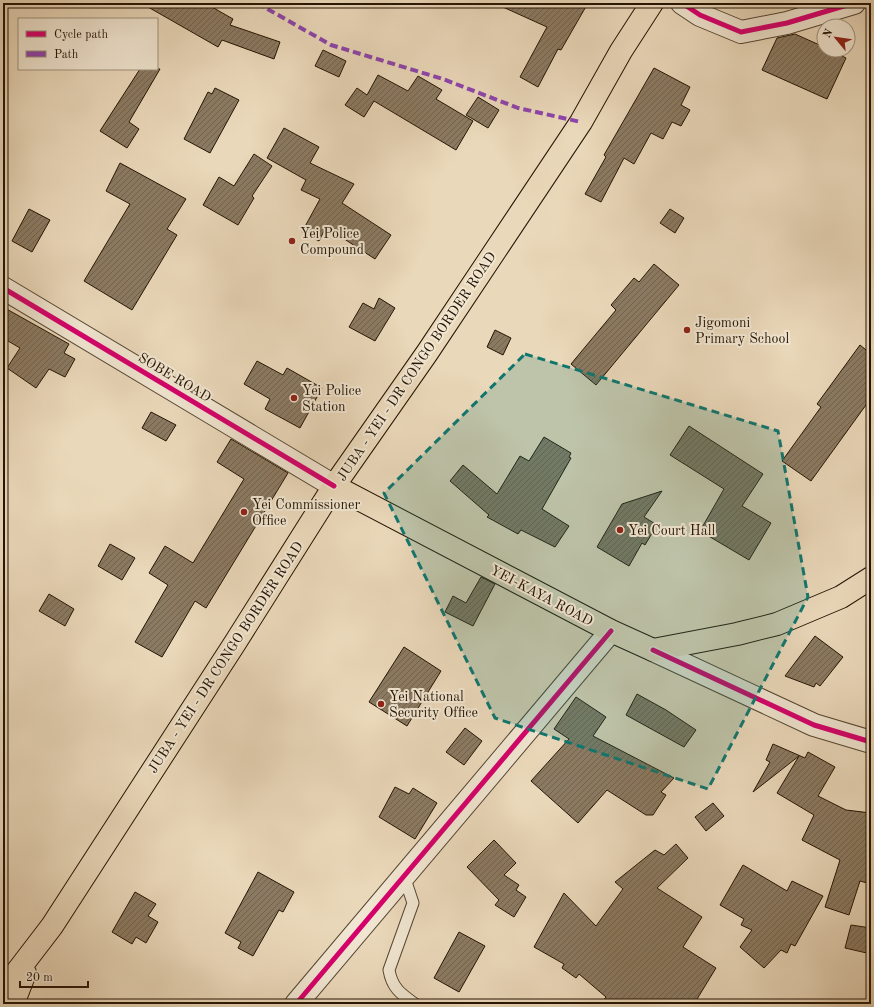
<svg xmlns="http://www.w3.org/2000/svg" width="874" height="1007" viewBox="0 0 874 1007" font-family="'Old Standard TT',serif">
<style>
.building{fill:url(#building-hatch);stroke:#241403}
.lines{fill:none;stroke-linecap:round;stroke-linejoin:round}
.service-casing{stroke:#564531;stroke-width:13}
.minor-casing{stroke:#564531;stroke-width:24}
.tertiary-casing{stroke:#564531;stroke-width:24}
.primary-casing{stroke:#241403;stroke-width:24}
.service{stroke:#f1e6d2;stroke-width:11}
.minor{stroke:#f1e6d2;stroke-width:22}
.tertiary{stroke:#f1e6d2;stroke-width:22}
.primary{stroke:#ead8ba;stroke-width:22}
.quiet{stroke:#8e44ad;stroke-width:4;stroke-dasharray:8 4;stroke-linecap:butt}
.cycleway-casing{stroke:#f1e6d2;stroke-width:8}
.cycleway{stroke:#d6006c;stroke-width:5}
.marked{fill:#0f766e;fill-opacity:0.2;stroke:#0f766e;stroke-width:3;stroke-dasharray:8 5;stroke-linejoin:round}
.poi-dot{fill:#8f2418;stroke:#f1e6d2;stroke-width:1.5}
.labels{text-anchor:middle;stroke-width:4;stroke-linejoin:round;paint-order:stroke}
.poi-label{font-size:14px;fill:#241403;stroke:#f1e6d2;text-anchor:start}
.street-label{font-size:14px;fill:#241403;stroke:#f1e6d2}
</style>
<defs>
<pattern id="building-hatch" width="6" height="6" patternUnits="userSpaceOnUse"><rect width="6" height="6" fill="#8b7a62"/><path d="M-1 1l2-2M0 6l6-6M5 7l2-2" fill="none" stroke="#71634f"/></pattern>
</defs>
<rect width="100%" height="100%" fill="#ead8ba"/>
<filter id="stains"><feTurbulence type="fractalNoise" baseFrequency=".005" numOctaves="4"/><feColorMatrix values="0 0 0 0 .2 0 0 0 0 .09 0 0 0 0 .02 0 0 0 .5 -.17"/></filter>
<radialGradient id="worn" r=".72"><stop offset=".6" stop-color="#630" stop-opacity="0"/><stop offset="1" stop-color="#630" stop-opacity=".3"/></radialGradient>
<!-- building -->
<path class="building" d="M141 3H205L233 19 230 25 280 42 274 59 222 40 218 47Z
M494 3H588L561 50 558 49 538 87 520 77 547 27Z
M795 34 824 47V50H830L846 58 827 99 762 70 777 38Z
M323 50 346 61 339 77 315 66Z
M654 68 690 87 681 105 690 110 681 126 672 122 663 139 651 133 634 164 624 158 601 202 585 194 606 157 604 155Z
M140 69H160L129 122 139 129 127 148 100 131Z
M378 75 408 91 418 76 442 90 436 99 473 121 456 150 374 101 364 117 345 105 357 88 367 95Z
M215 88 239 100 210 153 184 139 208 92 212 94Z
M478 97 499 110 488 128 466 115Z
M284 128 319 147 310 163 354 184 342 203 391 235 375 259 326 227 319 241 302 232 320 199 301 190 306 180 267 158Z
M254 154 272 166 252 196 254 198 238 225 203 205 219 177 234 186Z
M120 163 186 199 167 229 177 235 132 310 84 281 130 204 106 191Z
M29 209 50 220 32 252 12 241Z
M670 209 684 218 675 233 660 223Z
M654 264 679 285 596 385 571 364 616 310 611 305 634 278 639 282Z
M379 298 395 308 375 341 349 327 363 303 374 309Z
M3 307 69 344 64 353 75 359 65 377 49 369 36 388 7 368 20 348 3 338Z
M495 330 511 338 503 355 487 347Z
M860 345 871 354V398L811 481 782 461 821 407 817 404Z
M257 361 283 375 287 368 322 388 300 428 265 409 270 399 244 384Z
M151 412 176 425 166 441 142 428Z
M689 426 763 474 742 506 771 523 749 560 700 531 724 489 670 455Z
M544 437 571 453 569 457 571 458 542 509 569 526 555 547 521 530 518 534 487 517 489 515 450 481 463 465 497 494 520 456 529 461Z
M231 439 288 473 206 608 195 601 162 657 135 642 168 585 149 573 165 546 193 563 244 479 217 462Z
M662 491 644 517 657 525 645 545 642 543 629 566 597 547 622 504Z
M110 544 135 558 122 580 98 566Z
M481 577 495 584 473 626 445 612 453 596 466 603Z
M49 594 74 609 65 626 39 611Z
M815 636 843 657 820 686 816 683 814 687 785 676Z
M404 647 441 671 407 726 369 702Z
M637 694 666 710 696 730 684 747 626 715Z
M576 697 606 717 593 736 674 778 661 792 666 795 653 815H646L607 790 578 823 531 781 569 739 554 729Z
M465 728 482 741 464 765 446 752Z
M773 744 805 758 808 752 835 767 818 796 846 810 871 813V884L860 881 849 915 825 907 840 860 802 840 814 815 777 793 799 756 753 792 770 762 766 760Z
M395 787 409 794 413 788 437 803 415 839 379 817Z
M713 803 724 816 706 831 695 817Z
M494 840 516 863 504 875 519 885 516 890 526 897 514 917 495 905 499 900 467 867Z
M676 844 688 858 657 888 702 917 683 947 716 968 694 1004H601L606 997 579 974 576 978 562 968 564 964 534 947 564 893 596 926 623 889 615 882 655 850 664 855Z
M743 865 787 891 792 881 823 896 795 946 791 944 787 953 781 950 764 968 740 947 752 930 741 925 744 919 720 905Z
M258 872 294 892 283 912 279 910 253 956 238 948 241 942 225 933Z
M135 892 156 904 148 916 158 922 146 943 136 937 132 944 112 932Z
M851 925 871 928V954L845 948Z
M459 932 485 946 459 992 434 978Z"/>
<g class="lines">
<!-- service casing -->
<g class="service-casing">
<path id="service" d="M404 876 413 903 389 970C392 988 401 994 415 1004"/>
</g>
<!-- minor casing -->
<g class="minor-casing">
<path id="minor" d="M682 3 700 15 741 32 787 23 854 3
M653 650 814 725 871 742
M296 1004 611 631"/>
</g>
<!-- tertiary casing -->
<g class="tertiary-casing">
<path id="tertiary" d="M3 288 334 486"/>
</g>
<!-- primary casing -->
<g class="primary-casing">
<path id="primary" d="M334 486 611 631 653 650 737 634 777 624 841 597 871 578
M3 990 52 926 235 643 334 486 427 353 581 122 621 51 652 3
M13 1004 25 973"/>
</g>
<!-- service -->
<use href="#service" class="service"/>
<!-- minor -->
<use href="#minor" class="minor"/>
<!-- tertiary -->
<use href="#tertiary" class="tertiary"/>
<!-- primary -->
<use href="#primary" class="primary"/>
<!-- quiet -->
<path class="quiet" d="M257 3 331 45 443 79 518 108 581 122"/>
<!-- cycleway casing -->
<g class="cycleway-casing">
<path id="cycleway" d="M682 3 700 15 741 32 787 23 854 3
M3 288 334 486
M653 650 814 725 871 742
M296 1004 611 631"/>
</g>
<!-- cycleway -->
<use href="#cycleway" class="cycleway"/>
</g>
<!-- marked area -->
<path class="marked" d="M525 354 778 431 808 597 708 789 495 718 384 493Z"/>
<!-- markers -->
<g class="poi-dot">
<circle cx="292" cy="241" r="4"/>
<circle cx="687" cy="330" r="4"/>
<circle cx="294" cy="398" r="4"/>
<circle cx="244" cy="512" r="4"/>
<circle cx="620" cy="530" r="4"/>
<circle cx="381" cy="704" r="4"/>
</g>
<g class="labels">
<!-- poi labels -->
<g class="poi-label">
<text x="300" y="238">Yei Police<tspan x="300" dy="16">Compound</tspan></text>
<text x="695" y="327">Jigomoni<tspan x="695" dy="16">Primary School</tspan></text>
<text x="302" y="395">Yei Police<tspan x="302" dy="16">Station</tspan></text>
<text x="252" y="509">Yei Commissioner<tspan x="252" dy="16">Office</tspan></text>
<text x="628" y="535">Yei Court Hall</text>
<text x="389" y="701">Yei National<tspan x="389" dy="16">Security Office</tspan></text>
</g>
<!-- street labels -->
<g class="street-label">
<text transform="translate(416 366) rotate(-56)" y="5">JUBA - YEI - DR CONGO BORDER ROAD</text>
<text transform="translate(175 377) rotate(31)" y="5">SOBE ROAD</text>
<text transform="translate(542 595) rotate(28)" y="5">YEI-KAYA ROAD</text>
<text transform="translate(225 657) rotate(-57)" y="5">JUBA - YEI - DR CONGO BORDER ROAD</text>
</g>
</g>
<!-- margin -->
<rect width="874" height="1007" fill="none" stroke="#ead8ba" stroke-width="16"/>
<rect x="4" y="4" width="866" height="999" fill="none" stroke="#241403" stroke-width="2"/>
<rect x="8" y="8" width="858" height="991" fill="none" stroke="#241403"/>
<!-- legend -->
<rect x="18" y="18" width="140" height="52" fill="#f1e6d2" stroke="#9f927f"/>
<rect x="26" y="31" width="20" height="6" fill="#d6006c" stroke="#9f927f"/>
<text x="54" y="38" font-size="12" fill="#241403">Cycle path</text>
<rect x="26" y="51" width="20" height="6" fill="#8e44ad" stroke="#9f927f"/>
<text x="54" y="58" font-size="12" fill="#241403">Path</text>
<!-- north arrow -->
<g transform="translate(836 38) rotate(299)"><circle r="19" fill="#f1e6d2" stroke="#9f927f"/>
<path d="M0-3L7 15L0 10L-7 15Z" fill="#8f2418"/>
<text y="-6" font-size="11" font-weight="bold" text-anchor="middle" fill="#241403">N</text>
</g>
<!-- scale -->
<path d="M20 981v6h68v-6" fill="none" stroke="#241403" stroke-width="2"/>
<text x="26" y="981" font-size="12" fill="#241403" stroke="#f1e6d2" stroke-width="3" paint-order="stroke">20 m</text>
<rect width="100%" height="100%" filter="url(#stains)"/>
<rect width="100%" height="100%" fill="url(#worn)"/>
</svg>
